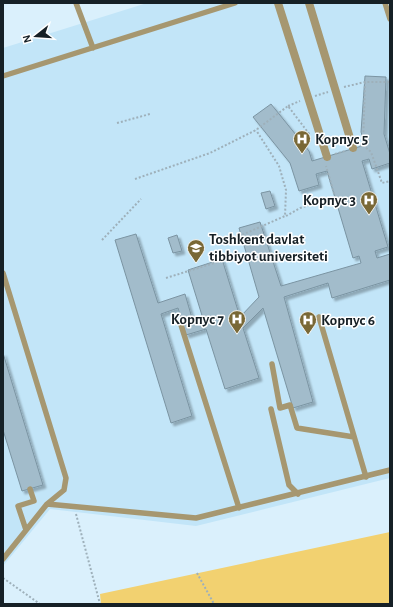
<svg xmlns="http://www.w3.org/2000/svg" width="393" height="607" viewBox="0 0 393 607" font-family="'Alegreya Sans',sans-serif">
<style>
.built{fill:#c2e5f8}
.green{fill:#f2d170}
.building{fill:#a2bccb;stroke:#7b94a2;filter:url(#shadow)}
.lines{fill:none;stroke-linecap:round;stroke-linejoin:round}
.path{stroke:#9eb0ba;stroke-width:2;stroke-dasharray:2 2;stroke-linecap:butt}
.service{stroke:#a69770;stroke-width:5.5}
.pedestrian{stroke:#a69770;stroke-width:8}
.labels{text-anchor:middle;stroke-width:3;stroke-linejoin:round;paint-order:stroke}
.poi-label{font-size:15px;font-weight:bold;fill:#162026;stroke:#fff;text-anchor:start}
</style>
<defs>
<filter id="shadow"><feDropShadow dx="3" dy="3" stdDeviation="1" flood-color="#0004"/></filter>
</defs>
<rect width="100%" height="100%" fill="#daf0fc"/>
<!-- built -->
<path class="built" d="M147 3H390V478L196 526 50 509 3 566V48Z"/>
<!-- green -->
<path class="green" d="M390 532V604H101L100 594Z"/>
<!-- building -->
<path class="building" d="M365 76 386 77 384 134 390 154V163L372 169 369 159 362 161 388 247 375 251 377 258 390 254V280L332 298 328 283 284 297 313 402 293 408 263 308 243 328 259 378 225 389 206 329 186 335 178 308 161 314 192 416 171 423 115 240 136 234 158 303 185 294 194 325 204 322 188 270 222 259 240 317 259 297 239 228 260 222 281 286 361 263 359 256 353 258 327 171 316 174 319 185 299 191 290 163 253 117 271 104 309 151 312 161 365 145 361 132Z
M270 191 275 206 266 209 261 193Z
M177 235 182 251 173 253 168 238Z
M3 353 43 485 22 491 3 430Z"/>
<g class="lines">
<!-- path -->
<path class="path" d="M344 87 365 82H390
M315 96 328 92
M288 106 300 101
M117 123 150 114
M363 145 371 152 382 183 390 181
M360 146 363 145 365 82
M335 154 345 151
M135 179 210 153 256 130 288 106 310 135
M286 216 300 208 335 197 326 166
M235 238 285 216 286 190 279 166 256 130
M102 240 141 199
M166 278 240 255
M76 514 100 604
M197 573 214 604
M3 578 40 604"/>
<!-- service -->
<path class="service" d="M76 3 93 48
M385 3 390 19
M3 76 235 3
M3 273 66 478 64 490 47 504 3 559
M319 317 366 477
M181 325 239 508
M272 364 280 408 290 405 297 428 354 437
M271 409 289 485 298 494
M47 504 196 518 390 470
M26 530 18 506 34 501 30 489"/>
<!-- pedestrian -->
<path class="pedestrian" d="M278 3 327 157
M309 3 353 148"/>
</g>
<!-- icons -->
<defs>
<g id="hospital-pin" transform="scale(0.9)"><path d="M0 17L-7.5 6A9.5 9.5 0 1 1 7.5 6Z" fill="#796836" stroke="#fff"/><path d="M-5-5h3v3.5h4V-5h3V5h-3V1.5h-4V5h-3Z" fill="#fff"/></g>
<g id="university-pin" transform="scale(0.9)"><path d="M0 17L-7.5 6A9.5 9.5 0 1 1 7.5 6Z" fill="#796836" stroke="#fff"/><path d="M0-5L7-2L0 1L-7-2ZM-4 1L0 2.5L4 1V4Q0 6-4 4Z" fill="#fff"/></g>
</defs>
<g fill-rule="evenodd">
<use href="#hospital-pin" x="302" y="139"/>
<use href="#hospital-pin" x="369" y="200"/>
<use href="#university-pin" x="196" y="248"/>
<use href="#hospital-pin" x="237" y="319"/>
<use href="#hospital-pin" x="308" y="320"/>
</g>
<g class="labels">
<!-- poi labels -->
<g class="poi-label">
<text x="315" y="144">Корпус 5</text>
<text x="356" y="205" text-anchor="end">Корпус 3</text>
<text x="209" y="244">Toshkent davlat<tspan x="209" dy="17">tibbiyot universiteti</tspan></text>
<text x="224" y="324" text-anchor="end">Корпус 7</text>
<text x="321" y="325">Корпус 6</text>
</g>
</g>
<!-- border -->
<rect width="393" height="607" fill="none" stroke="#162026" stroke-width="8"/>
<!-- north arrow -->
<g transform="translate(36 36) rotate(253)" stroke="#ffffff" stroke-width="3" paint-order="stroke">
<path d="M0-3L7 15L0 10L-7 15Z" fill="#162026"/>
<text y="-6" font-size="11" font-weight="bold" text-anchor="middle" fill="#162026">N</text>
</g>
</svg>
